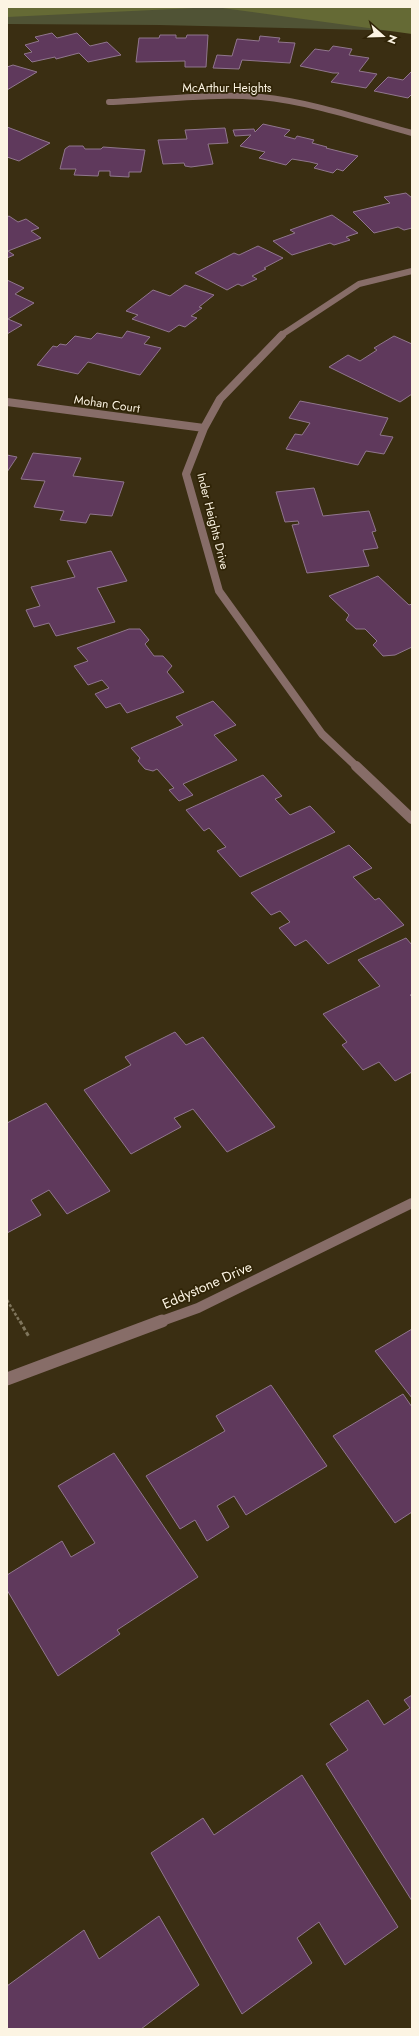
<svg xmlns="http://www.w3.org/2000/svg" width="419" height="2036" viewBox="0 0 419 2036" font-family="Jost,sans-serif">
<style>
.green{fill:#505335}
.forest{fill:#656a35}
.building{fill:#5f395c;stroke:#90768d}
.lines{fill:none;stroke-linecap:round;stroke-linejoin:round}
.path-far1{stroke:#7f755c;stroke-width:2.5;stroke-dasharray:3 2;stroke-linecap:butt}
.path{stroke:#7f755c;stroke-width:3;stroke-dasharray:4 2.5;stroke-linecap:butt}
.street-far3{stroke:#876d68;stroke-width:6}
.street-far2{stroke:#876d68;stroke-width:8}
.street-far1{stroke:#876d68;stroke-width:10}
.street{stroke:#876d68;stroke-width:13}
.labels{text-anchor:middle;stroke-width:3.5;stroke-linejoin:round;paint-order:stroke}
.far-street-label{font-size:12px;fill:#fcf4e3;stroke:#302407}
.street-label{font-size:14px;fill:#fcf4e3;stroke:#302407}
</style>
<rect width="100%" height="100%" fill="#3a2e12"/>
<!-- green -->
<path class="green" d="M7 7H412V31L159 25 7 24Z"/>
<!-- forest -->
<path class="forest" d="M7 7H412V34L215 7 7 17Z"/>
<!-- building -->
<path class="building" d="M52 33 57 38 77 33 90 46 107 42 121 55 88 62 79 53 56 59 55 57 32 62 24 54 32 52 25 45 39 41 35 37Z
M160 35H176V38H186L187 35H208L206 67H185V61L136 62 139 38H159Z
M260 36 280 38 278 42 295 43 290 63 242 60 239 69 213 68 217 55 232 56 237 39 259 41Z
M333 46 352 49 349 55 369 58 359 71 377 74 366 88 331 82 339 73H333L300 66 315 49 329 51Z
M13 65 37 72 7 90V67Z
M412 71V94L408 98 374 91 388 77 403 80Z
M263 124 290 130 284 136 295 139 297 136 314 140 312 143 327 147 326 148 358 156 343 171 337 169 333 173 314 168 318 164 310 162 292 159 286 165 259 158 265 152 240 146 251 135 235 136 233 130 254 129 255 132Z
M7 127 50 143 19 161 7 157Z
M225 128 228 143 208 144 213 164 191 167 185 166 184 163 163 164 158 140 187 139 185 130Z
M69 146H83L85 149H101L103 147 145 150 141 172H129V177L110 176V171H99L98 176 74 175 76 169H60L65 149Z
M406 193 412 198V228L404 230 398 227 374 233 353 212 390 203 384 197Z
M332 215 358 233 346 237 350 240 334 245 330 243 292 255 273 241 295 233 290 230Z
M9 216 18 222 26 219 39 228 31 231 41 238 8 251 14 255 7 258V217Z
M258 246 283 258 264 268 266 269 252 276 257 279 242 286 238 284 227 290 195 273 234 253 239 255Z
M7 280 24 288 15 294 34 303 8 319 22 325 7 334Z
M185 285 214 295 199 307 202 308 191 316 197 318 185 327 179 325 169 332 132 319 138 315 126 311 153 290 170 296Z
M127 331 150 337 144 344 161 348 140 375 88 362 78 374 37 365 53 346 57 347 60 344 66 345 75 336 91 339 97 333 122 338Z
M394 336 412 344V394L400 402 329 367 348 355 360 361 377 350 374 348Z
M300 401 388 418 380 435 393 437 384 454 366 451 358 465 286 449 295 434 302 435 310 423 289 418Z
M33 453 81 458 73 476 124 482 112 516 90 514 86 523 60 520 64 511 34 507 45 481 21 479Z
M7 455 17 457 7 472Z
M314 488 323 516 369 511 376 531 372 532 378 548 363 550 369 566 307 573 292 525 299 524 298 521 285 522 276 492Z
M111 551 127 581 97 588 115 622 56 636 49 623 34 627 26 610 40 606 31 587 75 577 67 561Z
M378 576 409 605 412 604V647L395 655 383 656 373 645 377 641 365 629H356L346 620 349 615 329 596Z
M129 629H140L149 640 145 644 154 656H163L172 666 167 672 184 692 127 713 120 703 106 708 95 694 109 688 102 680 88 685 74 666 88 661 77 648Z
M213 701 236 725 214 735 237 760 183 784 193 795 179 801 169 790 174 788 157 769 153 771 145 769 138 761 140 758 131 748 183 725 176 717Z
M263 775 282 796 275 799 290 815 310 806 335 832 240 877 217 851 226 847 209 828 204 831 186 810Z
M349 845 372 868 353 877 375 900 379 898 404 925 328 964 306 940 295 946 279 928 290 922 280 911 271 915 251 893Z
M406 938 412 945V994L410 995 412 997V1072L395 1081 379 1062 363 1070 342 1045 347 1042 323 1014 380 986 358 960Z
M175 1032 186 1045 203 1037 275 1127 227 1152 193 1109 174 1118 181 1127 131 1154 84 1090 131 1065 125 1057Z
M46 1103 110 1191 67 1214 49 1190 31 1200 41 1215 7 1233V1123Z
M412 1329V1398L375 1351Z
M271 1385 327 1466 246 1515 234 1496 217 1506 229 1527 207 1541 195 1520 180 1529 146 1476 225 1431 216 1416Z
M403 1394 412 1407V1512L395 1523 333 1436Z
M114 1453 198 1577 117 1630 120 1634 58 1676 7 1590V1575L62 1541 71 1557 95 1543 58 1486Z
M412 1695V1901L326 1764 348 1750 330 1724 368 1700 384 1725 410 1708 404 1700Z
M302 1775 398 1927 345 1965 319 1922 297 1938 312 1963 242 2014 151 1853 203 1818 214 1835Z
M159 1916 199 1985 141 2029H7V1986L84 1930 99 1959Z"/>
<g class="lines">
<!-- path-far1 -->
<path class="path-far1" d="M7 1300 20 1322"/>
<!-- path -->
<path class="path" d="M20 1321 29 1337"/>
<!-- street-far3 -->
<path class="street-far3" d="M109 102C159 100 211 93 261 97 312 102 363 120 412 133
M280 336 359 284 412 271"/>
<!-- street-far2 -->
<path class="street-far2" d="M282 335 220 399 204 428 186 474 219 591 322 734 357 767
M7 402 204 428"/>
<!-- street-far1 -->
<path class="street-far1" d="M356 766 412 819
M159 1322 198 1308 412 1203"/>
<!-- street -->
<path class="street" d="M7 1379 162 1321"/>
</g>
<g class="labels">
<!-- far-street labels -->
<g class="far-street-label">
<text x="227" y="92">McArthur Heights</text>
<text transform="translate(107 404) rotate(8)" y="4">Mohan Court</text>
<text transform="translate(213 521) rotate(76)" y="4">Inder Heights Drive</text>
</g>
<!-- street labels -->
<g class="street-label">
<text transform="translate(207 1285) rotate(-24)" y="5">Eddystone Drive</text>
</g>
</g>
<!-- border -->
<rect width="419" height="2036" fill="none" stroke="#fcf4e3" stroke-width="16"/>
<!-- north arrow -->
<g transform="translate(383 36) rotate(110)" stroke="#302407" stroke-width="3" paint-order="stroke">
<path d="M0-3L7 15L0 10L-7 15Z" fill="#fcf4e3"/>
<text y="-6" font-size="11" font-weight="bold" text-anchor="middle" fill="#fcf4e3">N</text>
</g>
</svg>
